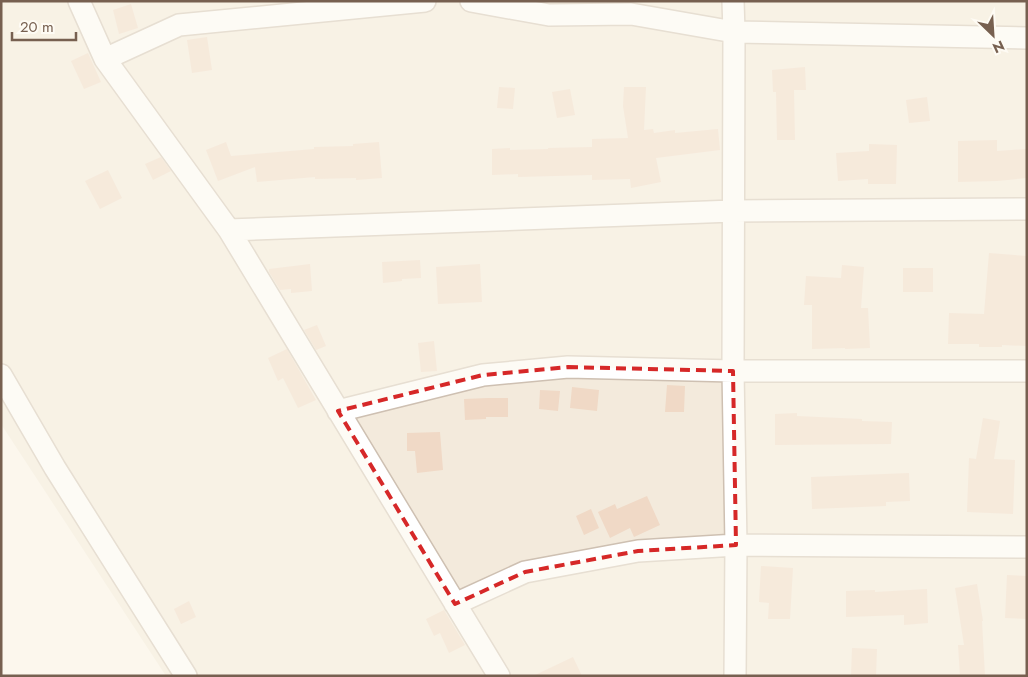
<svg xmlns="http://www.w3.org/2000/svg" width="1028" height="677" viewBox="0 0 1028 677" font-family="Jost,sans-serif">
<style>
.residential{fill:#f3eadc}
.building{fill:#f0d9c6}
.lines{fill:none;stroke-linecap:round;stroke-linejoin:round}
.minor-casing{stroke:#cec0b2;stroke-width:24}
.minor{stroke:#fff;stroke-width:21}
.marked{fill:none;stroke:#d62828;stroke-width:4;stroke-dasharray:10 6;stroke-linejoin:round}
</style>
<rect width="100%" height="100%" fill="#fcf7ed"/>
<!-- residential -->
<path class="residential" d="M1 1H1027V676H166L1 424Z"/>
<!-- building -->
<path class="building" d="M131 4 138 28 119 34 113 10Z
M207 37 212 70 192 73 187 40Z
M88 53 101 82 84 89 71 61Z
M805 67 806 90H794L795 140H777L776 92H773L772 70Z
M499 87 515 88 513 109 497 108Z
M624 87H646L644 130 653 129 654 133 675 130V133L718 129 720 150 656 158 661 182 631 188 630 179 592 180V175L518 177V174L492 175V149L510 148V150L548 149V148L592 147V139L628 138 623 106Z
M570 89 575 115 557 118 552 92Z
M927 97 930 121 909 123 906 100Z
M997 140V151L1027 149V178L997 181 958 182V141Z
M226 142 231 156 314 149V147L353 146V144L379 142 382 178 356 180V178L315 179V177L257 182 255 167 218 181 206 150Z
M869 144 897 145 896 184H868V179L838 181 836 153 869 151Z
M161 157 171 171 153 180 145 164Z
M108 170 122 198 100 209 85 181Z
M989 253 1027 256V346L1002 345V347H979V344H948L949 313 984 314Z
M420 260 421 278 402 279V281L383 283 382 262Z
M310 264 312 291 291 293V289L280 290 269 272V269Z
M480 264 482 302 438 304 436 267Z
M842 265 864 267 861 308H868L870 348 845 349V348L812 349V305H804L806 276 841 278Z
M903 268H933V292H903Z
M317 325 326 346 316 350 304 330Z
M434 341 437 371 421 372 418 343Z
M287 349 316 400 298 408 283 378 278 381 268 358Z
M667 385 685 386 684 412H665Z
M572 387 599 390 597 411 570 408Z
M540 390 560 391 558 411 539 409Z
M488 398H508V417H486V419L465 420 464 399Z
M797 413V416L862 419V421L892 422 891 444 775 445V414Z
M983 418 1000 421 994 459 1015 460 1013 514 967 512 969 458 976 459Z
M440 432 443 470 417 473 415 451H407V433Z
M909 473 910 501 886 502V506L812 509 811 477Z
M647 496 660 525 634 537 630 528 610 538 598 512 615 504 617 509Z
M591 509 599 528 584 535 576 516Z
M761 566 793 568 790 619H768L769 603 759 602Z
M1007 575 1027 576V619L1005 618Z
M977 584 983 621H982L985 676H960L958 645H964L955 588Z
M927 589 928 623 904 625V615L846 617V591L875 590V592Z
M189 601 196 617 181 624 174 609Z
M444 610 465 645 449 653 440 633 434 636 426 619Z
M852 648 877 649 876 676H851Z
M573 657 582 676H533Z"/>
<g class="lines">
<!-- minor casing -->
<g class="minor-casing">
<path id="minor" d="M79 1 105 59 229 230 499 676
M471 1 549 15 631 14 734 32 1027 38
M733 1 734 32 733 371 736 545 735 676
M105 59 179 25 425 1
M229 230 733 211 1027 209
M1 375 55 468 186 676
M338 411 483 375 568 367 733 371H1027
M455 604 525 572 638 551 736 545 1027 547"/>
</g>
<!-- minor -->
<use href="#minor" class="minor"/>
</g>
<!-- marked area -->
<path d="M0 0H1028V677H0ZM568 367 733 371 736 545 638 551 525 572 455 604 338 411 483 375Z" fill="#fcf7ed" fill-opacity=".55" fill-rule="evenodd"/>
<path class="marked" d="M568 367 733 371 736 545 638 551 525 572 455 604 338 411 483 375Z"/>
<!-- border -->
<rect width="1028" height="677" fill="none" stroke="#776050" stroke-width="5"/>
<!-- north arrow -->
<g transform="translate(993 35) rotate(155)" stroke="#fefbf4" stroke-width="4" paint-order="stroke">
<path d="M0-4L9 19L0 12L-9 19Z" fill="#776050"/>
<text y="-8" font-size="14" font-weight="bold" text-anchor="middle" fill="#776050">N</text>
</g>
<!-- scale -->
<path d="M12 32v8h64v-8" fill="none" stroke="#776050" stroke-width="2.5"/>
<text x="20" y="32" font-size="15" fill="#776050" stroke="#fefbf4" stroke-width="4" paint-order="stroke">20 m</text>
</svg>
